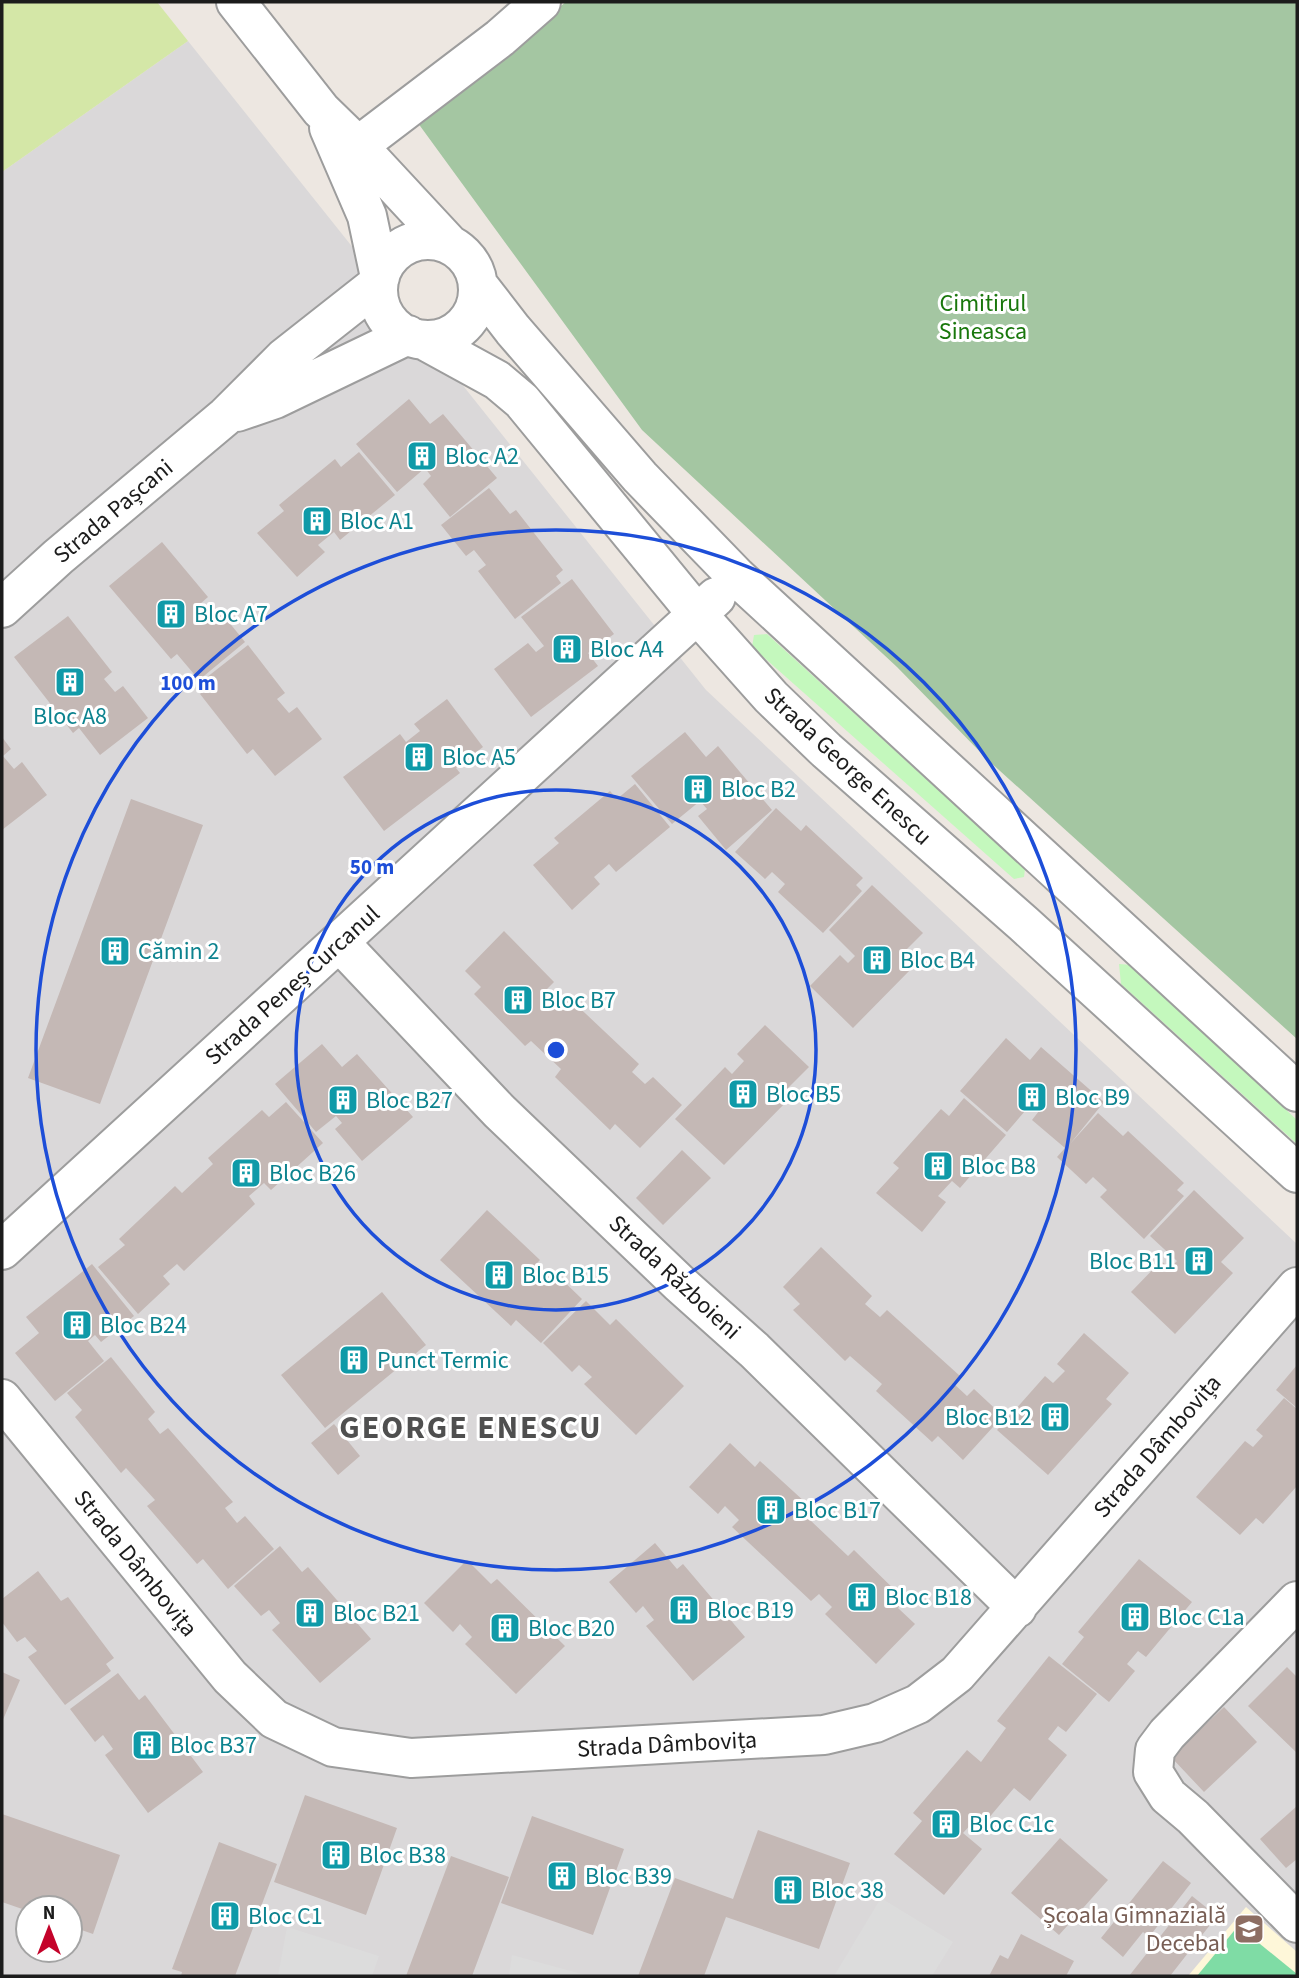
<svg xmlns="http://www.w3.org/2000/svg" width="1299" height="1978" viewBox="0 0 1299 1978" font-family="'Source Sans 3',sans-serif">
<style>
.residential{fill:#dad8d9;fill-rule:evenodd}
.education{fill:#fef7d9}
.grass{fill:#d4e7a7}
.cemetery{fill:#a4c6a2}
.park{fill:#c4f8bd}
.pitch{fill:#7fdca5}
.parking{fill:#dcdcdc}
.building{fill:#c4b8b5}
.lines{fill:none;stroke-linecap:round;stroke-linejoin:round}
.minor-casing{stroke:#9d9d9d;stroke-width:42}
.minor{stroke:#fff;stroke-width:38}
.ring{fill:none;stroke:#1d4ed8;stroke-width:3.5}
.labels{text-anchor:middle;stroke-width:6;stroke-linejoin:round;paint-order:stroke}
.park-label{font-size:24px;fill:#19770c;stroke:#fff}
.culture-label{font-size:24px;fill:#0d838f;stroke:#fff;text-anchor:start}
.street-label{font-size:24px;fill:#1c1c1c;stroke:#fff}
.education-label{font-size:24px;fill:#785e54;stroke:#fff;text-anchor:end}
.district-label{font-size:32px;font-weight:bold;letter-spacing:2px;fill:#4f4f4f;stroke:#fff}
.centre{fill:#1d4ed8;stroke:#fff;stroke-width:3.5}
.ring-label{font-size:21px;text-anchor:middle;font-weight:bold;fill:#1d4ed8;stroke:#fff;stroke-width:6;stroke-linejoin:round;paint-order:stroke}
</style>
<rect width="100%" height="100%" fill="#ede7e1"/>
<!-- residential -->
<path class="residential" d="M188 41 706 690 1297 1244V1976H2V172ZM28 1908H70V1950H28Z"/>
<!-- education -->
<path class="education" d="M1246 1907 1297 1952V1976H1188Z"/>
<!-- grass -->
<path class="grass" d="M2 2H157L188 41 2 172Z"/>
<!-- cemetery -->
<path class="cemetery" d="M566 2H1297V1039L989 761 897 667 642 430 415 119Z"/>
<!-- park -->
<path class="park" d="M767 634 1025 869 1024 877 1014 879 752 647 754 635Z
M1119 964 1132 965 1297 1120V1144L1121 984Z"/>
<!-- pitch -->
<path class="pitch" d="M1238 1926 1297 1974V1976H1197Z"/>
<!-- parking -->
<path class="parking" d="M881 1898 953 1942 932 1976H834Z
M287 1927 379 1956 372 1976H278Z
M512 1955 589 1976H509Z"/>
<!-- building -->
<path class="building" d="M409 399 430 424 443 414 497 478 450 517 423 484 431 476 425 468 397 492 356 444Z
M359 452 395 495 340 540 334 532 318 545 325 552 297 577 257 533 284 511 279 505 335 459 341 467Z
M489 488 510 514 516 510 563 570 556 576 561 583 515 619 478 571 486 565 474 550 466 556 441 525Z
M162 542 208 597 200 604 211 617 219 610 245 642 199 680 177 654 171 659 109 586Z
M572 579 614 634 588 653 598 666 531 717 494 669 528 643 536 652 544 646 521 617Z
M68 616 112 672 104 679 115 692 123 686 148 718 100 755 79 728 73 733 14 657Z
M248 645 285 693 277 699 289 713 297 707 322 739 275 776 253 749 247 754 200 694 207 687 202 681Z
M447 699 483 747 456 768 460 773 384 831 343 777 400 734 406 742 420 731 414 724Z
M685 732 706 757 718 746 772 810 726 850 698 816 707 809 700 801 672 824 631 776Z
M2 737 11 749 3 756 14 769 22 762 47 795 2 830Z
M635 784 670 827 616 872 609 864 594 877 600 884 572 910 533 865 559 843 554 838 610 791 617 799Z
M131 799 203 825 100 1104 28 1078Z
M776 808 801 831 806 825 863 878 856 885 862 891 823 933 778 892 785 884 772 872 765 879 735 852Z
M872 885 923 933 900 956 912 968 853 1028 810 986 840 955 848 963 855 956 829 930Z
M504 931 554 982 547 989 561 1004 568 997 639 1064 632 1072 645 1084 653 1077 682 1105 640 1148 615 1124 610 1130 555 1077 561 1069 531 1041 525 1046 474 994 481 987 465 971Z
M765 1025 809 1067 785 1091 791 1097 724 1165 675 1119 725 1067 732 1074 744 1061 737 1054Z
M1006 1038 1030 1060 1041 1047 1104 1102 1070 1144 1098 1113 1123 1136 1128 1131 1184 1183 1177 1190 1184 1196 1144 1239 1100 1197 1107 1190 1093 1177 1086 1184 1057 1157 1065 1148 1032 1120 1039 1111 1031 1104 1007 1132 960 1091Z
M322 1044 342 1067 357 1054 413 1117 362 1161 335 1129 342 1123 336 1116 316 1132 275 1084Z
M964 1098 1006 1135 960 1188 952 1181 938 1196 946 1202 922 1232 876 1193 899 1168 893 1163 941 1109 949 1116Z
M286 1102 323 1143 271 1190 264 1183 249 1196 255 1204 184 1271 177 1264 163 1276 170 1284 138 1314 98 1267 125 1245 119 1239 175 1186 182 1193 213 1164 208 1158 262 1110 269 1117Z
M682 1150 711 1178 663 1225 636 1198Z
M1194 1190 1244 1238 1221 1262 1233 1273 1175 1334 1131 1292 1161 1261 1170 1268 1177 1261 1150 1236Z
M487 1210 540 1260 533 1267 545 1279 553 1271 582 1299 541 1343 516 1320 511 1326 440 1260Z
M821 1247 872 1296 865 1304 880 1317 887 1310 960 1376 953 1383 967 1396 974 1389 1003 1416 963 1460 938 1436 932 1442 876 1391 882 1384 850 1356 845 1361 793 1310 800 1304 783 1287Z
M92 1264 134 1316 101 1342 95 1335 88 1341 104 1361 55 1401 15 1353 39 1333 26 1317Z
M382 1292 426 1345 325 1428 281 1375Z
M586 1301 610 1325 616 1319 684 1386 636 1435 584 1384 592 1377 579 1365 572 1372 543 1343Z
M1084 1333 1129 1373 1106 1399 1112 1404 1048 1475 997 1430 1045 1376 1053 1383 1065 1371 1057 1364Z
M111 1357 155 1412 148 1419 160 1434 168 1428 233 1502 225 1508 237 1523 245 1516 274 1549 228 1589 203 1559 197 1564 147 1506 155 1500 126 1468 121 1473 75 1417 82 1410 67 1393Z
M1297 1365V1408L1276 1390Z
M1284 1398 1297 1409V1486L1263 1524 1256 1518 1240 1535 1196 1497 1245 1441 1253 1447 1263 1436 1256 1430Z
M334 1424 360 1456 338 1475 311 1443Z
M730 1443 755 1467 760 1461 817 1513 810 1520 848 1556 854 1550 905 1600 898 1608 915 1624 876 1664 825 1614 832 1607 819 1594 811 1601 732 1527 739 1520 725 1506 718 1514 689 1487Z
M655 1543 677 1569 683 1564 745 1637 693 1681 646 1626 654 1620 643 1606 636 1613 609 1582Z
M280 1546 302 1572 308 1567 371 1639 320 1683 272 1630 280 1623 269 1610 261 1616 234 1586Z
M1139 1559 1192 1602 1146 1657 1138 1651 1127 1664 1135 1671 1109 1702 1062 1664 1084 1637 1078 1632Z
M467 1560 491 1584 497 1579 565 1646 516 1694 465 1644 472 1637 460 1624 453 1632 424 1603Z
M38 1571 61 1601 68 1597 114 1658 106 1664 111 1671 65 1705 28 1657 37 1651 25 1637 17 1642 2 1622V1599Z
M1049 1656 1097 1694 1066 1732 1058 1726 1048 1739 1067 1755 1030 1801 1014 1788 982 1826 975 1820 963 1833 982 1849 944 1895 894 1854 922 1821 913 1813 967 1750 981 1762 1006 1728 997 1721Z
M1287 1667 1297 1677V1753L1248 1706Z
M2 1672 20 1680 2 1722Z
M118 1673 139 1700 145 1695 203 1772 148 1813 105 1755 113 1749 103 1735 95 1742 70 1709Z
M1224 1707 1257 1742 1204 1792 1171 1757Z
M305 1795 397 1828 366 1915 274 1882Z
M1297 1806V1859L1286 1868 1260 1839Z
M2 1814 120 1855 93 1934 70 1926V1908H28V1911L2 1902Z
M532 1816 624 1849 593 1935 501 1903Z
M758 1830 850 1863 819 1949 726 1917 704 1976H638L675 1878 733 1899Z
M1060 1838 1108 1880 1059 1935 1011 1893Z
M219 1842 277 1864 235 1976H181L182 1972 172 1969Z
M451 1856 509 1877 472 1976H406Z
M1163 1861 1191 1883 1149 1937 1143 1932 1123 1957 1101 1938Z
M1192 1896 1217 1916 1170 1976H1129Z
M1021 1934 1074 1961 1066 1976H989L1000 1955 1008 1959Z"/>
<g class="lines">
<!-- minor casing -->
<g class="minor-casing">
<path id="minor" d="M236 2 321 110 358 146 450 245
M329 128 367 216 380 277
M358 146 500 38 541 2
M378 290a50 50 0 1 1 100 0a50 50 0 1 1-100 0Z
M479 286 513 330 640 477 737 577 1297 1092
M424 340 497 380 522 401 697 614 771 697 826 750 1024 924 1297 1173
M237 412 275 399 408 335
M2 608 58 557 226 416 284 358 378 284
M339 942 499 1111 679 1283 754 1350 1017 1608
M2 1250 716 597
M2 1399 230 1677 274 1719 333 1747 411 1758 824 1735 875 1723 918 1704 957 1674 1297 1287
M1297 1601 1167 1734 1155 1750 1153 1772 1168 1796 1193 1817 1297 1923"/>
</g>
<!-- minor -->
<use href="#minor" class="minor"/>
</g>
<!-- distance rings -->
<g class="ring">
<circle cx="556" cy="1050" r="260"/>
<circle cx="556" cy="1050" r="520"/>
</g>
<!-- icons -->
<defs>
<g id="building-square" transform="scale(1.575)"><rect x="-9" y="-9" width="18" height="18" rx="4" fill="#0f9aa8" stroke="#fff"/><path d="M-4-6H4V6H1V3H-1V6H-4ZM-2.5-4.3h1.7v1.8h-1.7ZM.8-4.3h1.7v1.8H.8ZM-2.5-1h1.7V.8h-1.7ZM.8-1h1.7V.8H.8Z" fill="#fff"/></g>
<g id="school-square" transform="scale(1.575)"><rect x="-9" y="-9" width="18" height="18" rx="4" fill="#8d6e63" stroke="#fff"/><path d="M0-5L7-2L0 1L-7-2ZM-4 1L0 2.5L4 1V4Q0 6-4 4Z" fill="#fff"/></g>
</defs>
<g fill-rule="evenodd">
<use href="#building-square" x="422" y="456"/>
<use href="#building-square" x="317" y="521"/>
<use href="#building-square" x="171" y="614"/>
<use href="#building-square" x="567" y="649"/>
<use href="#building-square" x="70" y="682"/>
<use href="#building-square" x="419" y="757"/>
<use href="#building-square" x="698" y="789"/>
<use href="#building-square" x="115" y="951"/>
<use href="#building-square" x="877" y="960"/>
<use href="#building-square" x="518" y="1000"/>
<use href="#building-square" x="743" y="1094"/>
<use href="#building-square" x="1032" y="1097"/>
<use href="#building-square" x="343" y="1100"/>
<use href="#building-square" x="938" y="1166"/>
<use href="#building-square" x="246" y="1173"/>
<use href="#building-square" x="1199" y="1261"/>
<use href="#building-square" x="499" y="1275"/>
<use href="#building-square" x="77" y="1325"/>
<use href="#building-square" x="354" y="1360"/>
<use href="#building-square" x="1055" y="1417"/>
<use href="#building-square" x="771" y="1510"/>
<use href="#building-square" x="862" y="1597"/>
<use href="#building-square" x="684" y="1610"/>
<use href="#building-square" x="310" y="1613"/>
<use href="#building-square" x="1135" y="1617"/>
<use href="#building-square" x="505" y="1628"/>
<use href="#building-square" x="147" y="1745"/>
<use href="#building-square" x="946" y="1824"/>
<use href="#building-square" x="336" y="1855"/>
<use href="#building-square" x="562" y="1876"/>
<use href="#building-square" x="788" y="1890"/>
<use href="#building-square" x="225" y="1916"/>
<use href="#school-square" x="1249" y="1929"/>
</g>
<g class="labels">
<!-- park labels -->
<g class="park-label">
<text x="983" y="311">Cimitirul<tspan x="983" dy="28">Sineasca</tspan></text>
</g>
<!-- culture labels -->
<g class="culture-label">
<text x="445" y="464">Bloc A2</text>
<text x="340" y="529">Bloc A1</text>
<text x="194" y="622">Bloc A7</text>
<text x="590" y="657">Bloc A4</text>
<text x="70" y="724" text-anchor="middle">Bloc A8</text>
<text x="442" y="765">Bloc A5</text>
<text x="721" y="797">Bloc B2</text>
<text x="138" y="959">Cămin 2</text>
<text x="900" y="968">Bloc B4</text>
<text x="541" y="1008">Bloc B7</text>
<text x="766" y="1102">Bloc B5</text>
<text x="1055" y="1105">Bloc B9</text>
<text x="366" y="1108">Bloc B27</text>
<text x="961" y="1174">Bloc B8</text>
<text x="269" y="1181">Bloc B26</text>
<text x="1176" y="1269" text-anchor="end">Bloc B11</text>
<text x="522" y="1283">Bloc B15</text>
<text x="100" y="1333">Bloc B24</text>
<text x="377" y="1368">Punct Termic</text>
<text x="1032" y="1425" text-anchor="end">Bloc B12</text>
<text x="794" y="1518">Bloc B17</text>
<text x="885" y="1605">Bloc B18</text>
<text x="707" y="1618">Bloc B19</text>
<text x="333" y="1621">Bloc B21</text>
<text x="1158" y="1625">Bloc C1a</text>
<text x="528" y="1636">Bloc B20</text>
<text x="170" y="1753">Bloc B37</text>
<text x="969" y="1832">Bloc C1c</text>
<text x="359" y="1863">Bloc B38</text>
<text x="585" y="1884">Bloc B39</text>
<text x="811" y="1898">Bloc 38</text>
<text x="248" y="1924">Bloc C1</text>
</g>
<!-- street labels -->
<g class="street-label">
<text transform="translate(113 511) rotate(-40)" y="8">Strada Pașcani</text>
<text transform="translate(848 766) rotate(43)" y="8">Strada George Enescu</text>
<text transform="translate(292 985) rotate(-42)" y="8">Strada Peneș Curcanul</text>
<text transform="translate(675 1277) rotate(43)" y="8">Strada Războieni</text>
<text transform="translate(1157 1446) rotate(-49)" y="8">Strada Dâmbovița</text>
<text transform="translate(136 1563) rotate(51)" y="8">Strada Dâmbovița</text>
<text transform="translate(667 1744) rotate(-3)" y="8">Strada Dâmbovița</text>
</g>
<!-- education labels -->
<g class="education-label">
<text x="1226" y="1923">Școala Gimnazială<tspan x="1226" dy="28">Decebal</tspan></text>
</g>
<!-- district labels -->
<g class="district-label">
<text x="471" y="1438">GEORGE ENESCU</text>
</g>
</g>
<circle cx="556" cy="1050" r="10" class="centre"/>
<g class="ring-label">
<text x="188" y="690">100 m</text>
<text x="372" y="874">50 m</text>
</g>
<!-- border -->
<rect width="1299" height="1978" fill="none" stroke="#1c1c1c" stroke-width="7"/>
<!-- north arrow -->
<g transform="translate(49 1929)"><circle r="33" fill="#ffffff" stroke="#a4a4a4" stroke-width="2"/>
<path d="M0-5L12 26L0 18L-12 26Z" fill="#c4032a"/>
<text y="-10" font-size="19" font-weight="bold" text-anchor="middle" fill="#1c1c1c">N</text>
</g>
</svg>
